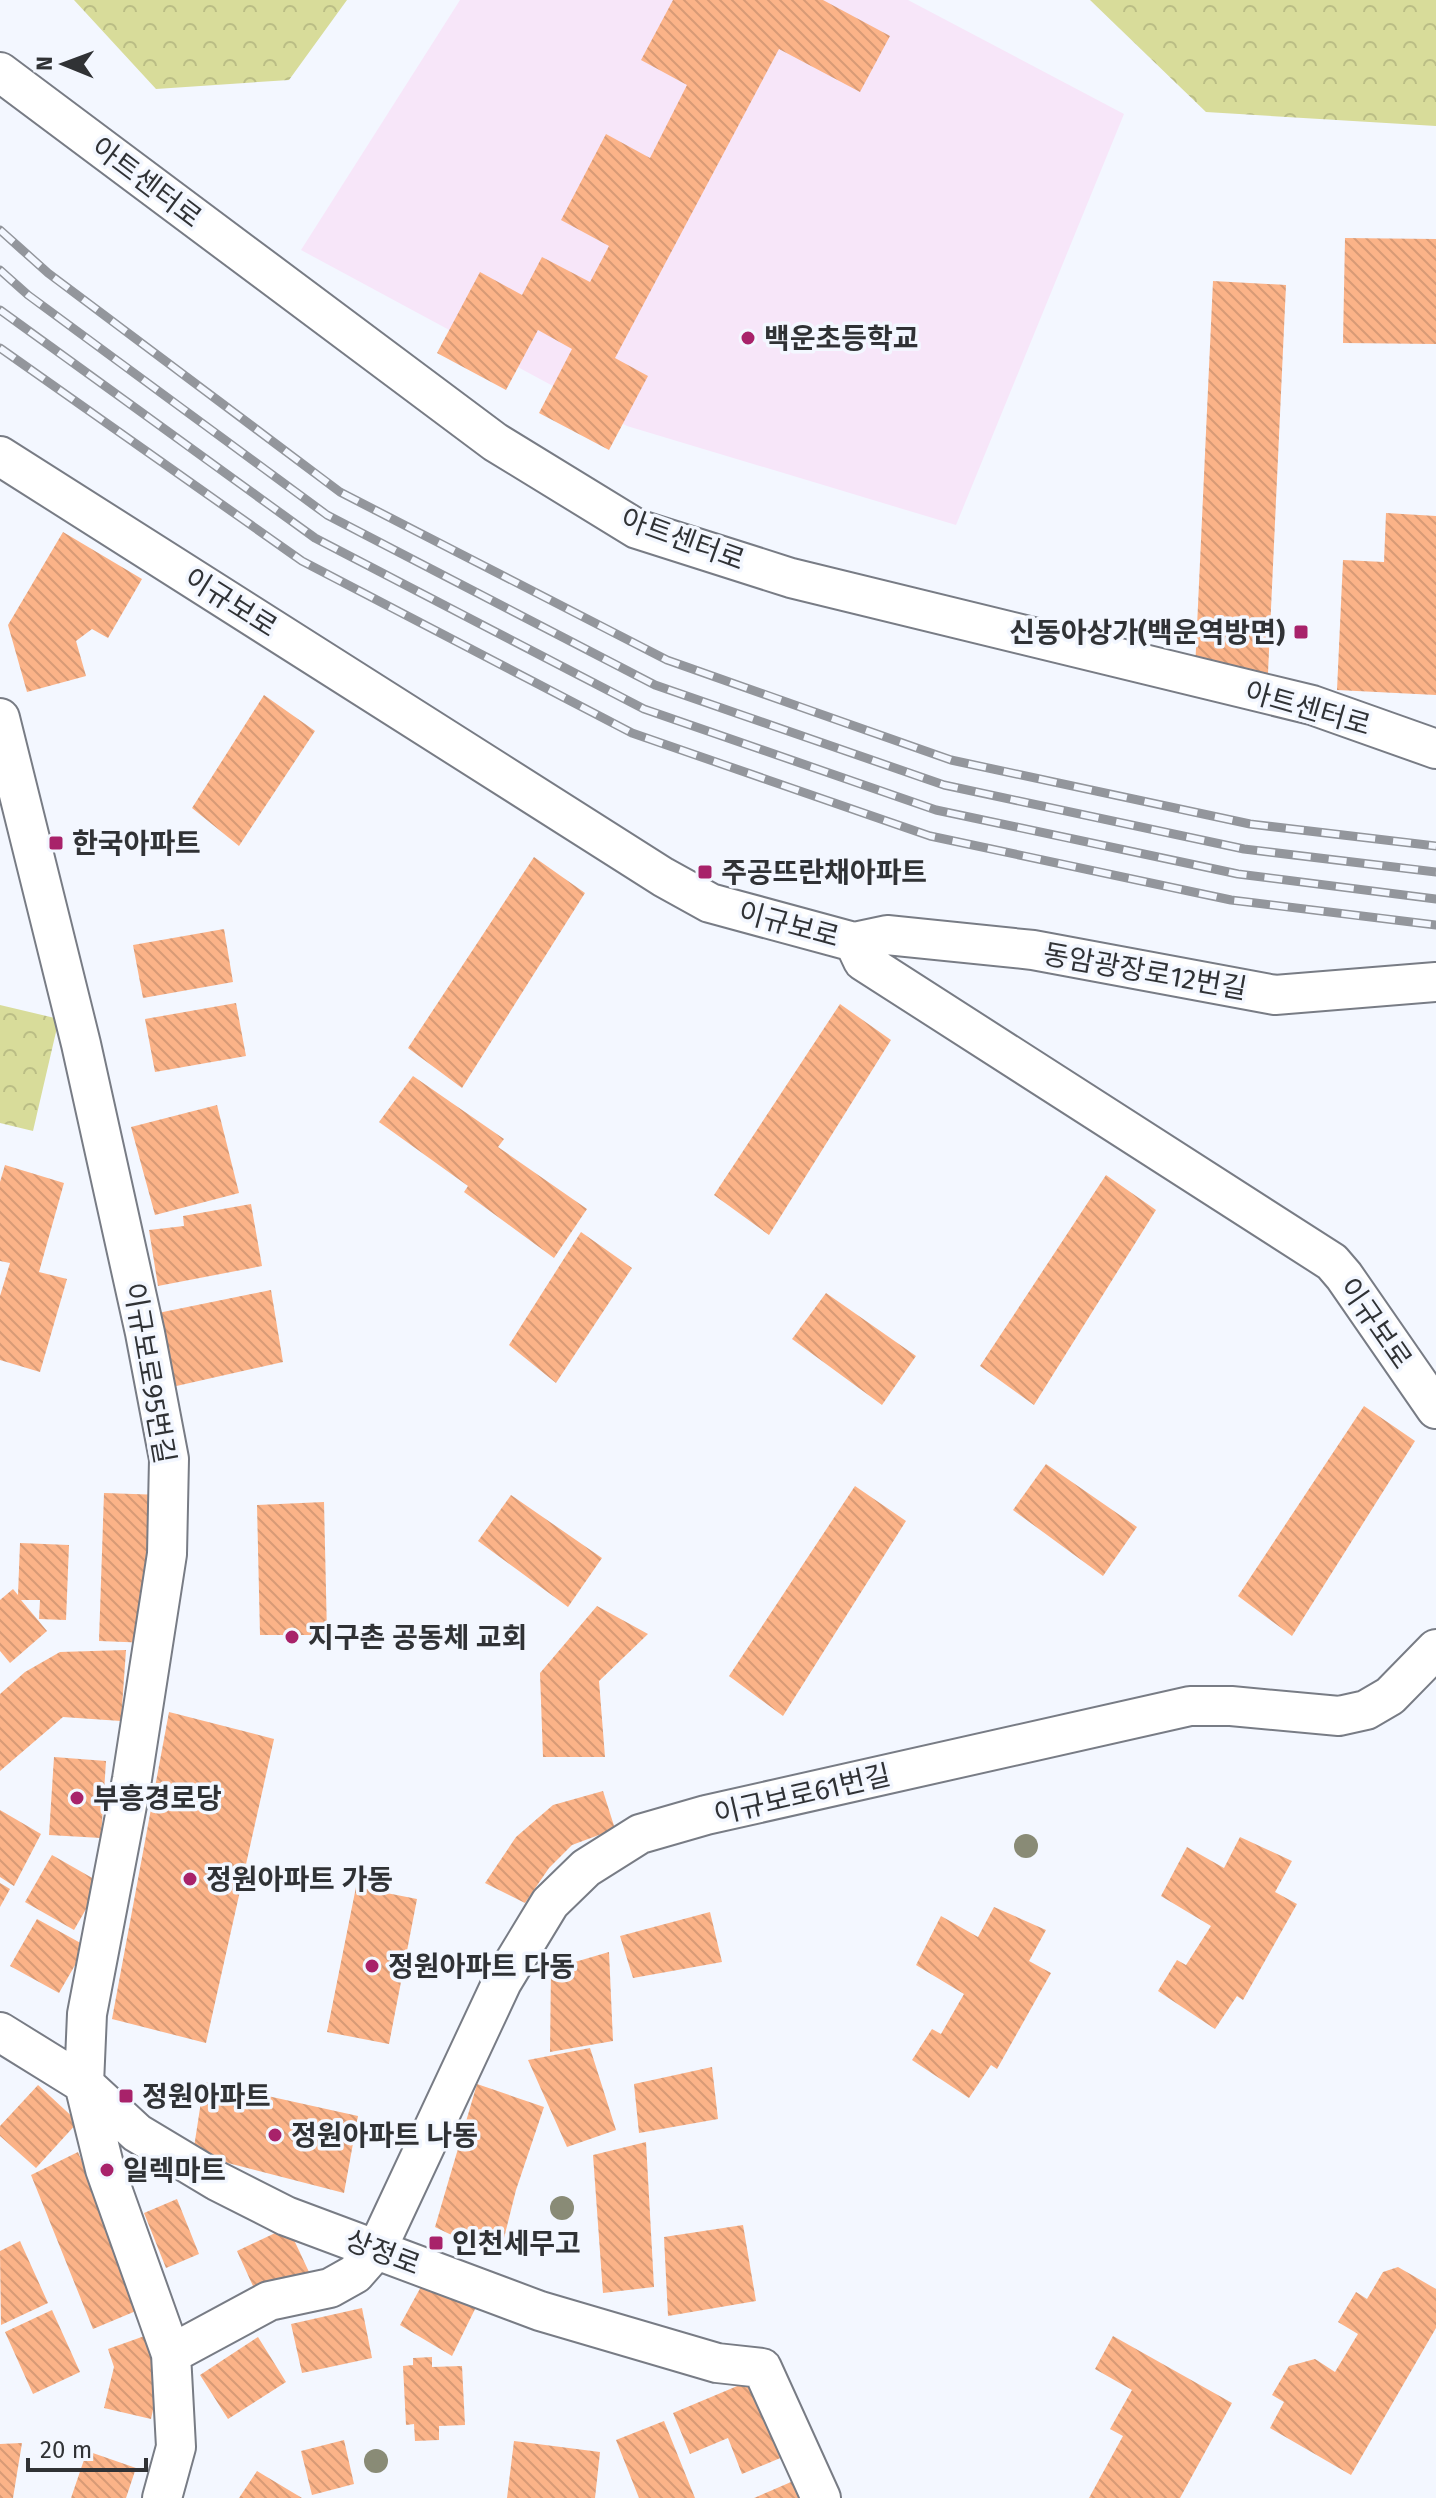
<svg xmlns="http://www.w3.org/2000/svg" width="1436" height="2498" viewBox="0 0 1436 2498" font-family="'Fira Sans','Noto Sans KR',sans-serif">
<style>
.education{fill:#f7e6f9}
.forest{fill:url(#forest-crowns)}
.building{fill:url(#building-back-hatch)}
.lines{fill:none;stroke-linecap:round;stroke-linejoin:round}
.minor-casing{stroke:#787c85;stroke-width:42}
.minor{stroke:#fff;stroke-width:38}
.rail-casing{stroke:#93969c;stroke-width:9}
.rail{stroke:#f3f7ff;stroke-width:6;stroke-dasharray:18;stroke-linecap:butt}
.tree{fill:#898b76}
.poi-dot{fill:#a8226a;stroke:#f3f7ff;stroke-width:3}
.labels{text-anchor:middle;stroke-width:7;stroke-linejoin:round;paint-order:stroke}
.street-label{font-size:28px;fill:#303235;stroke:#f3f7ff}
.poi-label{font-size:28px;font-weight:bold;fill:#303235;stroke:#f3f7ff;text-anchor:start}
</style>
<defs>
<pattern id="forest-crowns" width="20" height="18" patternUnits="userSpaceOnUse" patternTransform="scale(2)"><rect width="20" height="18" fill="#d8dc9a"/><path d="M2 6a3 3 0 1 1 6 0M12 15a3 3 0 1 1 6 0" fill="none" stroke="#babd85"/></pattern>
<pattern id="building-back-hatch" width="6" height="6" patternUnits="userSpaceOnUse" patternTransform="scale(2)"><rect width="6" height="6" fill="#fbb388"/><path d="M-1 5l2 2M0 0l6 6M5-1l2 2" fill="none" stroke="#d79a76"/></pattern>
</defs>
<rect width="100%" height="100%" fill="#f3f7ff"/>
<path class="education" d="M 460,0 L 908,0 L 1124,114 L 956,525 L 627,426 L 301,250 Z"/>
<path class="forest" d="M 74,0 L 347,0 L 289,80 L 156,89 Z
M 1090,0 L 1436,0 L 1436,126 L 1206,112 Z
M 0,1005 L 59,1019 L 33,1131 L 0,1123 Z"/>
<path class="building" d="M 673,0 L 823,0 L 890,36 L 860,92 L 779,49 L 615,358 L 648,376 L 609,450 L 539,413 L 572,349 L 538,330 L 506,390 L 437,353 L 480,272 L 522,295 L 542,257 L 590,282 L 609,246 L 561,220 L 606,134 L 650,158 L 687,85 L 641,60 Z
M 1345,238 L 1436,239 L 1436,344 L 1343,343 Z
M 1213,281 L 1286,285 L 1268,673 L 1195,670 Z
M 1386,513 L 1436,516 L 1436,695 L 1337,690 L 1343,560 L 1384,562 Z
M 63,532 L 142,579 L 108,638 L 92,629 L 76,641 L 86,676 L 27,692 L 8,625 Z
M 264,695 L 315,731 L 239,846 L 192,808 Z
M 534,857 L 585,893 L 462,1088 L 408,1048 Z
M 224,929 L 233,982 L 143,998 L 133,945 Z
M 236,1003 L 246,1056 L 155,1072 L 145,1019 Z
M 840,1004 L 891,1040 L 769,1235 L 714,1195 Z
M 413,1076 L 504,1139 L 498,1147 L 587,1209 L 554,1258 L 464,1192 L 468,1186 L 379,1122 Z
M 217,1105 L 239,1193 L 155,1215 L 131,1127 Z
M 5,1165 L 64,1183 L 39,1272 L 67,1279 L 40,1372 L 0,1360 L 0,1296 L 10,1263 L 0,1261 L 0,1182 Z
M 1106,1175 L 1156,1210 L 1034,1405 L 980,1366 Z
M 251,1204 L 262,1266 L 158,1286 L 149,1230 L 184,1226 L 183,1216 Z
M 581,1232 L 632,1268 L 556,1383 L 509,1345 Z
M 271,1290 L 283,1362 L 172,1387 L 158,1313 Z
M 826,1293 L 916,1356 L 882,1405 L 792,1339 Z
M 1364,1406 L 1415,1441 L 1292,1636 L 1238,1596 Z
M 1046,1464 L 1137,1527 L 1103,1576 L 1013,1510 Z
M 855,1486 L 906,1521 L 783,1716 L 729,1676 Z
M 104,1493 L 163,1495 L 150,1643 L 99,1641 Z
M 511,1495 L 602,1558 L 568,1607 L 478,1541 Z
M 324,1502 L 327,1635 L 260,1635 L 257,1505 Z
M 20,1543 L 69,1545 L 66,1620 L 39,1619 L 40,1600 L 21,1600 L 47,1631 L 10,1663 L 0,1651 L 0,1600 L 13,1589 L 18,1595 Z
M 597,1606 L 648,1634 L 599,1681 L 605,1757 L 543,1757 L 540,1673 Z
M 126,1650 L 121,1721 L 63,1717 L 0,1771 L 0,1694 L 25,1672 L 60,1652 Z
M 169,1712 L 274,1739 L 206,2043 L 112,2019 Z
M 54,1757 L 106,1761 L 101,1838 L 49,1835 Z
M 603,1791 L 615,1829 L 572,1845 L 549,1868 L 525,1903 L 485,1883 L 516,1837 L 553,1805 Z
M 0,1810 L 41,1834 L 14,1886 L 0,1877 Z
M 1240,1837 L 1292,1861 L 1275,1892 L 1297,1904 L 1243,2000 L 1237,1996 L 1215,2029 L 1158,1991 L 1177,1960 L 1186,1965 L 1211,1926 L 1161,1896 L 1187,1847 L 1224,1868 Z
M 52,1855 L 101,1883 L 74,1930 L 25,1902 Z
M 0,1883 L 10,1889 L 0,1907 Z
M 356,1887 L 417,1899 L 389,2044 L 327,2032 Z
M 994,1907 L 1046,1930 L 1029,1961 L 1051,1973 L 997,2069 L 991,2065 L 969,2098 L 912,2060 L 932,2029 L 941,2034 L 964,1994 L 916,1965 L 941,1916 L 978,1937 Z
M 710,1912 L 722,1962 L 633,1978 L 620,1936 Z
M 37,1919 L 86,1946 L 59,1993 L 10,1966 Z
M 609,1952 L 613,2041 L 550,2052 L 551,1969 Z
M 590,2048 L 616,2130 L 567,2147 L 528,2060 Z
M 712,2067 L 718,2119 L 639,2133 L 634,2084 Z
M 204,2082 L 358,2116 L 344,2193 L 193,2154 Z
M 477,2084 L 544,2107 L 516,2190 L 499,2258 L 435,2227 Z
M 38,2085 L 78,2122 L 36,2168 L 0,2136 L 0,2126 Z
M 646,2142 L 654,2287 L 603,2293 L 593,2155 Z
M 78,2152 L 143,2308 L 93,2329 L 31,2175 Z
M 177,2199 L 199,2254 L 166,2268 L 144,2213 Z
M 743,2225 L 756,2301 L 668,2316 L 664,2237 Z
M 288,2227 L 309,2272 L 258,2297 L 237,2251 Z
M 20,2241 L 48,2303 L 1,2325 L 0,2251 Z
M 1398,2267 L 1436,2289 L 1436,2328 L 1351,2475 L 1270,2428 L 1284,2402 L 1272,2395 L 1289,2366 L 1315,2359 L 1335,2372 L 1358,2334 L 1338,2322 L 1356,2292 L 1367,2299 L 1383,2272 Z
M 428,2274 L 478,2303 L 452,2356 L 400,2325 Z
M 362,2308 L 372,2358 L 302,2373 L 291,2324 Z
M 52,2310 L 80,2372 L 33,2394 L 5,2332 Z
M 153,2333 L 163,2364 L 151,2419 L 104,2408 L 114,2367 L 108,2349 Z
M 1113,2336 L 1232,2403 L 1180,2498 L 1089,2498 L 1123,2436 L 1110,2429 L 1132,2390 L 1095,2369 Z
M 258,2337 L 286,2382 L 228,2419 L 200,2375 Z
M 432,2357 L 432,2367 L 462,2366 L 465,2425 L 439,2426 L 439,2440 L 415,2441 L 414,2424 L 406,2425 L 403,2366 L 413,2365 L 413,2358 Z
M 754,2379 L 785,2456 L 742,2474 L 728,2438 L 690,2454 L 673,2413 Z
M 664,2421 L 695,2498 L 639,2498 L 616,2440 Z
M 344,2440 L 354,2484 L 312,2495 L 301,2451 Z
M 514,2441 L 600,2452 L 595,2498 L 507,2498 Z
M 22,2443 L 13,2498 L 0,2498 L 0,2444 Z
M 87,2451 L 136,2468 L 126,2498 L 71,2498 Z
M 257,2471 L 302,2498 L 239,2498 Z
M 798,2479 L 806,2498 L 754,2498 Z"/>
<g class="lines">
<g class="minor-casing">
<path id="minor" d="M 0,72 L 495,442 L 637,529 L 791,578 L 1312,705 L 1436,749
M 0,456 L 663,877 L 710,903 L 854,942 L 887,935 L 1033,950 L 1275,995 L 1436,982
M 0,718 L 81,1044 L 145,1333 L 169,1459 L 167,1554 L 132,1779 L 87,2014 L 84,2084 L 105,2169 L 171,2354 L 176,2447 L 162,2498
M 854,942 L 863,961 L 1332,1262 L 1344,1276 L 1436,1409
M 0,2032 L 84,2084 L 137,2133 L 217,2181 L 286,2216 L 540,2311 L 717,2363 L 762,2368 L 821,2498
M 171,2354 L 269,2301 L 330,2288 L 355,2274 L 377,2249 L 502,1982 L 550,1903 L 586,1868 L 640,1834 L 706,1815 L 1190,1706 L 1231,1706 L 1339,1716 L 1366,1710 L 1390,1696 L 1436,1649"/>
</g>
<use href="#minor" class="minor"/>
<g class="rail-casing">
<path id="rail" d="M 0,230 L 48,273 L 340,492 L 667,660 L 951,760 L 1250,824 L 1436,846
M 0,270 L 28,295 L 327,515 L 655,685 L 944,785 L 1244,849 L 1436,872
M 0,310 L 315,538 L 644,709 L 936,810 L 1238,874 L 1436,899
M 0,348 L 302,561 L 632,733 L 930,836 L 1231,900 L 1436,925"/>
</g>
<use href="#rail" class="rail"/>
</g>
<g class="tree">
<circle cx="1026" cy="1846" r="12"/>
<circle cx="562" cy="2208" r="12"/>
<circle cx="376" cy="2461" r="12"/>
</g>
<g class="poi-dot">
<circle cx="748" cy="338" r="8"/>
<rect x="1293" y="624" width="16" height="16" rx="4"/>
<rect x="48" y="835" width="16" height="16" rx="4"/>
<rect x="697" y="864" width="16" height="16" rx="4"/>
<circle cx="292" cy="1637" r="8"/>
<circle cx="77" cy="1798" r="8"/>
<circle cx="190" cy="1879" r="8"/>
<circle cx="372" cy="1966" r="8"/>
<rect x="118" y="2088" width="16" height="16" rx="4"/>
<circle cx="275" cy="2135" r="8"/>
<circle cx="107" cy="2170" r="8"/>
<rect x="428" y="2235" width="16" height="16" rx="4"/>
</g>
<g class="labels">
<g class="street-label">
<text transform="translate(147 182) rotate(37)" y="10">아트센터로</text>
<text transform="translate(683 539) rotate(20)" y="10">아트센터로</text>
<text transform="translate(231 602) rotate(32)" y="10">이규보로</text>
<text transform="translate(1308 708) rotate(16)" y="10">아트센터로</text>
<text transform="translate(789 924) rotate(15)" y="10">이규보로</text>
<text transform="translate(1145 971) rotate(10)" y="10">동암광장로12번길</text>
<text transform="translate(1376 1323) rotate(55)" y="10">이규보로</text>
<text transform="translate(150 1373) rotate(80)" y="10">이규보로95번길</text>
<text transform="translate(802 1794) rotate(-13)" y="10">이규보로61번길</text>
<text transform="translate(383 2252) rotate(21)" y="10">상정로</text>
</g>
<g class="poi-label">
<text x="764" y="348">백운초등학교</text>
<text x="1285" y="642" text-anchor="end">신동아상가(백운역방면)</text>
<text x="72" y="853">한국아파트</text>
<text x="721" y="882">주공뜨란채아파트</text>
<text x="308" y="1647">지구촌 공동체 교회</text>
<text x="93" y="1808">부흥경로당</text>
<text x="206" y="1889">정원아파트 가동</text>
<text x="388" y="1976">정원아파트 다동</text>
<text x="142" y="2106">정원아파트</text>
<text x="291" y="2145">정원아파트 나동</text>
<text x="123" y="2180">일렉마트</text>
<text x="452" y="2253">인천세무고</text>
</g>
</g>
<g transform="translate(64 64) rotate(271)" stroke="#f3f7ff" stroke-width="6" paint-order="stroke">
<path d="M0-6L14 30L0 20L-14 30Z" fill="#303235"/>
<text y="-12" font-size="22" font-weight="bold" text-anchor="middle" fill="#303235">N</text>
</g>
<path d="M28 2458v12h118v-12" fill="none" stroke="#303235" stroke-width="4"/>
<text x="40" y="2458" font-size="24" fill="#303235" stroke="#f3f7ff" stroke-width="6" paint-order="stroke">20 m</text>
</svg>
